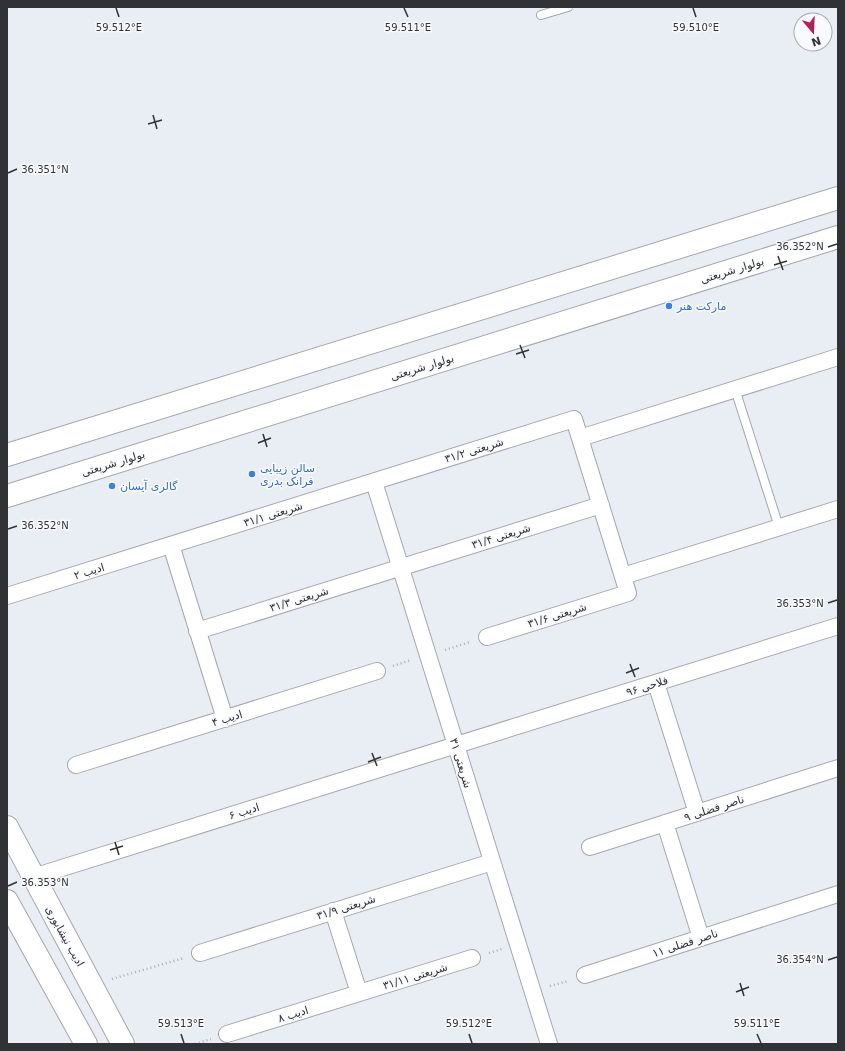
<svg xmlns="http://www.w3.org/2000/svg" width="845" height="1051" viewBox="0 0 845 1051" font-family="'DejaVu Sans','Noto Sans Arabic',sans-serif">
<style>
.lines{fill:none;stroke-linecap:round;stroke-linejoin:round}
.service-casing{stroke:#a4a7ae;stroke-width:10}
.minor-casing{stroke:#a4a7ae;stroke-width:18}
.secondary-casing{stroke:#a4a7ae;stroke-width:24}
.path{stroke:#adb0b6;stroke-width:2.5;stroke-dasharray:1 3;stroke-linecap:butt}
.service{stroke:#fff;stroke-width:8}
.minor{stroke:#fff;stroke-width:16}
.secondary{stroke:#fff;stroke-width:22}
.ticks{fill:none;stroke:#313235;stroke-width:1.5}
.shop-dot{fill:#3f7fe0;stroke:#f8fafe;stroke-width:1.5}
.labels{text-anchor:middle;stroke-width:3;stroke-linejoin:round;paint-order:stroke}
.street-label{font-size:11px;fill:#313235;stroke:#f8fafe}
.shop-label{font-size:11px;fill:#366cbe;stroke:#f8fafe;text-anchor:start}
.ticks-label{font-size:10px;text-anchor:middle;fill:#313235;stroke:#f8fafe;stroke-width:3;stroke-linejoin:round;paint-order:stroke}
</style>
<rect width="100%" height="100%" fill="#e9edf4"/>
<g class="lines">
<g class="service-casing">
<path id="service" d="M 541,15 L 568,7
M 735,389 L 779,527"/>
</g>
<g class="minor-casing">
<path id="minor" d="M 580,438 L 838,357
M 374,482 L 549,1044
M 171,545 L 225,719
M 623,576 L 838,509
M 7,596 L 574,419 L 628,593 L 487,637
M 197,631 L 601,505
M 656,683 L 697,813
M 76,765 L 377,671
M 665,823 L 701,938
M 590,847 L 838,768
M 33,877 L 838,626
M 333,911 L 359,993
M 200,953 L 492,862
M 585,975 L 838,894
M 227,1034 L 472,958"/>
</g>
<g class="secondary-casing">
<path id="secondary" d="M 7,455 L 838,198
M 7,496 L 838,237
M 7,827 L 123,1044
M 7,901 L 86,1044"/>
</g>
<path class="path" d="M 445,650 L 470,642
M 393,666 L 411,660
M 489,953 L 502,949
M 112,979 L 184,958
M 550,986 L 568,981
M 195,1044 L 211,1039"/>
<use href="#service" class="service"/>
<use href="#minor" class="minor"/>
<use href="#secondary" class="secondary"/>
</g>
<path class="ticks" d="M 116,8 L 119,17M 404,8 L 408,17M 693,8 L 696,17M 153,115 L 157,129M 148,124 L 162,120M 8,173 L 17,169M 828,247 L 837,244M 778,256 L 783,270M 774,265 L 787,261M 520,345 L 525,358M 516,354 L 529,350M 263,434 L 267,447M 258,443 L 271,438M 8,529 L 17,526M 828,603 L 837,600M 630,664 L 635,677M 626,673 L 639,668M 372,753 L 377,766M 368,762 L 381,757M 115,842 L 119,855M 110,850 L 123,846M 8,886 L 17,882M 828,960 L 837,957M 740,983 L 744,996M 736,992 L 749,987M 181,1034 L 184,1043M 469,1034 L 472,1043M 757,1034 L 761,1043"/>
<g class="shop-dot">
<circle cx="669" cy="306" r="4"/>
<circle cx="252" cy="474" r="4"/>
<circle cx="112" cy="486" r="4"/>
</g>
<g class="labels">
<g class="street-label">
<text transform="translate(732 270) rotate(-17)" y="4">بولوار شریعتی</text>
<text transform="translate(422 367) rotate(-17)" y="4">بولوار شریعتی</text>
<text transform="translate(474 450) rotate(-17)" y="4">شریعتی ۳۱/۲</text>
<text transform="translate(113 463) rotate(-17)" y="4">بولوار شریعتی</text>
<text transform="translate(273 514) rotate(-17)" y="4">شریعتی ۳۱/۱</text>
<text transform="translate(501 536) rotate(-17)" y="4">شریعتی ۳۱/۴</text>
<text transform="translate(89 571) rotate(-17)" y="4">ادیب ۲</text>
<text transform="translate(299 599) rotate(-17)" y="4">شریعتی ۳۱/۳</text>
<text transform="translate(557 615) rotate(-17)" y="4">شریعتی ۳۱/۶</text>
<text transform="translate(647 686) rotate(-17)" y="4">فلاحی ۹۶</text>
<text transform="translate(227 718) rotate(-17)" y="4">ادیب ۴</text>
<text transform="translate(461 763) rotate(73)" y="4">شریعتی ۳۱</text>
<text transform="translate(714 808) rotate(-18)" y="4">ناصر فضلی ۹</text>
<text transform="translate(244 811) rotate(-17)" y="4">ادیب ۶</text>
<text transform="translate(346 907) rotate(-17)" y="4">شریعتی ۳۱/۹</text>
<text transform="translate(65 936) rotate(61)" y="4">ادیب نیشابوری</text>
<text transform="translate(685 943) rotate(-18)" y="4">ناصر فضلی ۱۱</text>
<text transform="translate(415 976) rotate(-17)" y="4">شریعتی ۳۱/۱۱</text>
<text transform="translate(293 1014) rotate(-17)" y="4">ادیب ۸</text>
</g>
<g class="shop-label">
<text x="677" y="310">مارکت هنر</text>
<text x="260" y="472">سالن زیبایی<tspan x="260" dy="13">فرانک بدری</tspan></text>
<text x="120" y="490">گالری آيسان</text>
</g>
</g>
<g class="ticks-label">
<text x="696" y="31">59.510°E</text>
<text x="119" y="31">59.512°E</text>
<text x="408" y="31">59.511°E</text>
<text x="45" y="173">36.351°N</text>
<text x="800" y="250">36.352°N</text>
<text x="45" y="529">36.352°N</text>
<text x="800" y="607">36.353°N</text>
<text x="45" y="886">36.353°N</text>
<text x="800" y="963">36.354°N</text>
<text x="181" y="1027">59.513°E</text>
<text x="469" y="1027">59.512°E</text>
<text x="757" y="1027">59.511°E</text>
</g>
<rect width="845" height="1051" fill="none" stroke="#313235" stroke-width="16"/>
<g transform="translate(813 32) rotate(161)"><circle r="19" fill="#f8fafe" stroke="#a8aaae"/>
<path d="M0-3L7 15L0 10L-7 15Z" fill="#b12156"/>
<text y="-6" font-size="11" font-weight="bold" text-anchor="middle" fill="#313235">N</text>
</g>
</svg>
